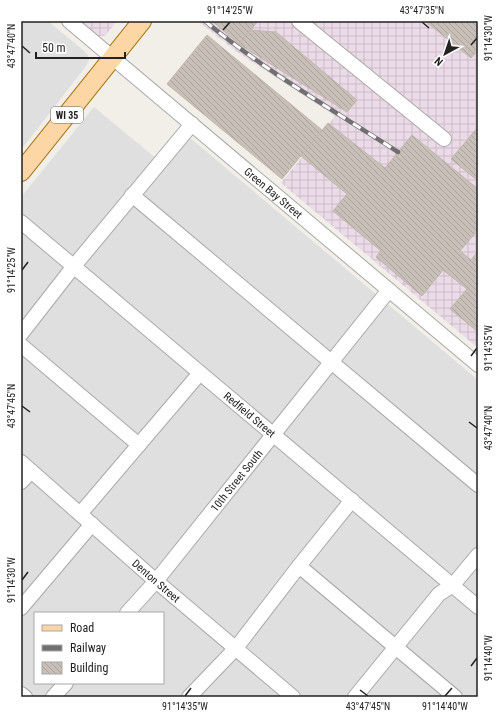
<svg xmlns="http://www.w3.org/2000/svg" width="499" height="718" viewBox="0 0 499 718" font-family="'Roboto Condensed',sans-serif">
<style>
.residential{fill:#e0dfdf;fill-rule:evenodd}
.industrial{fill:url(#industrial-grid)}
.building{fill:url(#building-back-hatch);stroke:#c4b6ab}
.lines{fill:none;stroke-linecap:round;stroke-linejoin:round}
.minor-casing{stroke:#a9a9a9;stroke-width:16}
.major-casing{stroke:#a06b00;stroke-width:20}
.minor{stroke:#fff;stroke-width:14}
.major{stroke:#fcd6a4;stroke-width:18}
.rail-casing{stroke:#707070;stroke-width:4.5}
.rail{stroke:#fff;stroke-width:3;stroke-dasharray:9;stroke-linecap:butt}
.ticks{fill:none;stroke:#222;stroke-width:1.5}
.labels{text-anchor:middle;stroke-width:4;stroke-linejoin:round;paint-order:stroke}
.shield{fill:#fff;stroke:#646464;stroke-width:1}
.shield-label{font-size:10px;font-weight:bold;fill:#222}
.street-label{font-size:11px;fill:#222;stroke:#fff}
.neatline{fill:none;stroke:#222;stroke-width:1.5}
.ticks-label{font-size:10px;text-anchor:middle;fill:#222}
</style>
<defs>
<pattern id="industrial-grid" width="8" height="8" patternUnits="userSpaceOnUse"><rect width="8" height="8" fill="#ebdbe8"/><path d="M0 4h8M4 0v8" fill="none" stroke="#c9bcc7"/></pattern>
<pattern id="building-back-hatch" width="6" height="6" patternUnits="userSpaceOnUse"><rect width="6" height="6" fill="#c7bfb8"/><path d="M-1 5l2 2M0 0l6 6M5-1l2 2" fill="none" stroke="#aba49e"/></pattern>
</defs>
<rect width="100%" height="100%" fill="#f2efe9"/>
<path class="residential" d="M 21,21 L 48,21 L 83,50 L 88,55 L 89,60 L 86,66 L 21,150 Z
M 94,107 L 164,165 L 189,137 L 478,380 L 478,697 L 21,697 L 21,197 ZM 35,613 L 163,613 L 163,683 L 35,683 Z"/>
<path class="industrial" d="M 80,21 L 117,21 L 105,36 L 98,36 Z
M 198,21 L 478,21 L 478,348 L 281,183 L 335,116 L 237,52 Z"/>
<path class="building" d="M 212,21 L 258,21 L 239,44 Z
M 425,21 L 478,21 L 478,50 L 471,58 Z
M 250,30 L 276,32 L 357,100 L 347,112 L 239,44 Z
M 207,35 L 322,130 L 282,179 L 167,84 Z
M 328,123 L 385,168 L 412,135 L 478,189 L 478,230 L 460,251 L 471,260 L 478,251 L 478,332 L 450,309 L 467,289 L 443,270 L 422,296 L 376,257 L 381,251 L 333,211 L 347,194 L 301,156 Z
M 478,127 L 478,181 L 451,159 Z"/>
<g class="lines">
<g class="minor-casing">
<g id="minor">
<path id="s1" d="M 69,21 L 478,365"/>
<path d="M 299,21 L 444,139"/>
<path d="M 132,195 L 478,485"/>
<path id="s2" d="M 21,222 L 478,607"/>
<path d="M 21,334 L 74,266 L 192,124"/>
<path d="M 21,345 L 139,445"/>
<path id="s3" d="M 21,462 L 156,581 L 293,697"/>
<path d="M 21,482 L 31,471"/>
<path d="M 80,514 L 200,373"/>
<path d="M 299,566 L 455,697"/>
<path d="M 21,608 L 92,524"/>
<path id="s4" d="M 127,613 L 156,581 L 389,290"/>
<path d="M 21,694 L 25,697"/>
<path d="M 53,697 L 66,683"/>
<path d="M 189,697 L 236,648 L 299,566 L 352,500"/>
<path d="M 355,697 L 439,594 L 453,585 L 478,555"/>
</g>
</g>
<g class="major-casing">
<path id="major" d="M 21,172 L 142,21"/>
</g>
<use href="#minor" class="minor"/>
<use href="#major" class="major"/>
<g class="rail-casing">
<path id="rail" d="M 205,21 C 265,71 333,110 398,152"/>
</g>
<use href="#rail" class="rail"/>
</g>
<path class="ticks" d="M 422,22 L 429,28M 223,30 L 230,22M 471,45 L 477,38M 22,46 L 30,53M 22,270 L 28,262M 471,356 L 477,348M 22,406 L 30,412M 469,422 L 477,428M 22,580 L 28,572M 471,666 L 477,658M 360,690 L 368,696M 185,696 L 191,688M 445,696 L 452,688"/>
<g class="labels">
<rect class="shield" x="51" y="107" width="32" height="16" rx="3"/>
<g class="shield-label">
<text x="67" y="119">WI 35</text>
</g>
<g class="street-label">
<text dy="4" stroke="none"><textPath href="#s1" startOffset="267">Green Bay Street</textPath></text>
<text dy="4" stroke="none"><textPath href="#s2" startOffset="299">Redfield Street</textPath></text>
<text dy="4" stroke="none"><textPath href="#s4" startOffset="172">10th Street South</textPath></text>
<text dy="4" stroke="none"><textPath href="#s3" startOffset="180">Denton Street</textPath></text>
</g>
</g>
<rect width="499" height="718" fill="none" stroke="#ffffff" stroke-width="44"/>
<rect x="34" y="612" width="130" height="72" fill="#ffffff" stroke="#a7a7a7"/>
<rect x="42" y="625" width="20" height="6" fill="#fcd6a4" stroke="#a7a7a7"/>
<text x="70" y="632" font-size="12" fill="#222222">Road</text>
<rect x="42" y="645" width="20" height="6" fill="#707070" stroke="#a7a7a7"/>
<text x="70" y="652" font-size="12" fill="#222222">Railway</text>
<rect x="42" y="662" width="20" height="12" fill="url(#building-back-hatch)" stroke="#a7a7a7"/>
<text x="70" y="672" font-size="12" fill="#222222">Building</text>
<g transform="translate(445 54) rotate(220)" stroke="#ffffff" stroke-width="3" paint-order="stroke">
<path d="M0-3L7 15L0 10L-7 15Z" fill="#222222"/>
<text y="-6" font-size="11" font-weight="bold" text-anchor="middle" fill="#222222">N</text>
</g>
<path d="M36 52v6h89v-6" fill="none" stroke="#222222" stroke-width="2"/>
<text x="42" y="52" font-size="12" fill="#222222" stroke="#ffffff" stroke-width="3" paint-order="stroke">50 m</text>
<rect x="22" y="22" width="455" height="674" class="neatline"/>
<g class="ticks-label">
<text x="230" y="14">91°14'25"W</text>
<text x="422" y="14">43°47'35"N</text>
<text transform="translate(488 38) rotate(-90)" y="4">91°14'30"W</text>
<text transform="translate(11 46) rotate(-90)" y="4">43°47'40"N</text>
<text transform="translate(11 270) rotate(-90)" y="4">91°14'25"W</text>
<text transform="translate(488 348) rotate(-90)" y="4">91°14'35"W</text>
<text transform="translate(11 406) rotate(-90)" y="4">43°47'45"N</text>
<text transform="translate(488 428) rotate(-90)" y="4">43°47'40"N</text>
<text transform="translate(11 580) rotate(-90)" y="4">91°14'30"W</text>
<text transform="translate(488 658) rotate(-90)" y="4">91°14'40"W</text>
<text x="185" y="710">91°14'35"W</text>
<text x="368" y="710">43°47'45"N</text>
<text x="445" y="710">91°14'40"W</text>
</g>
</svg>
